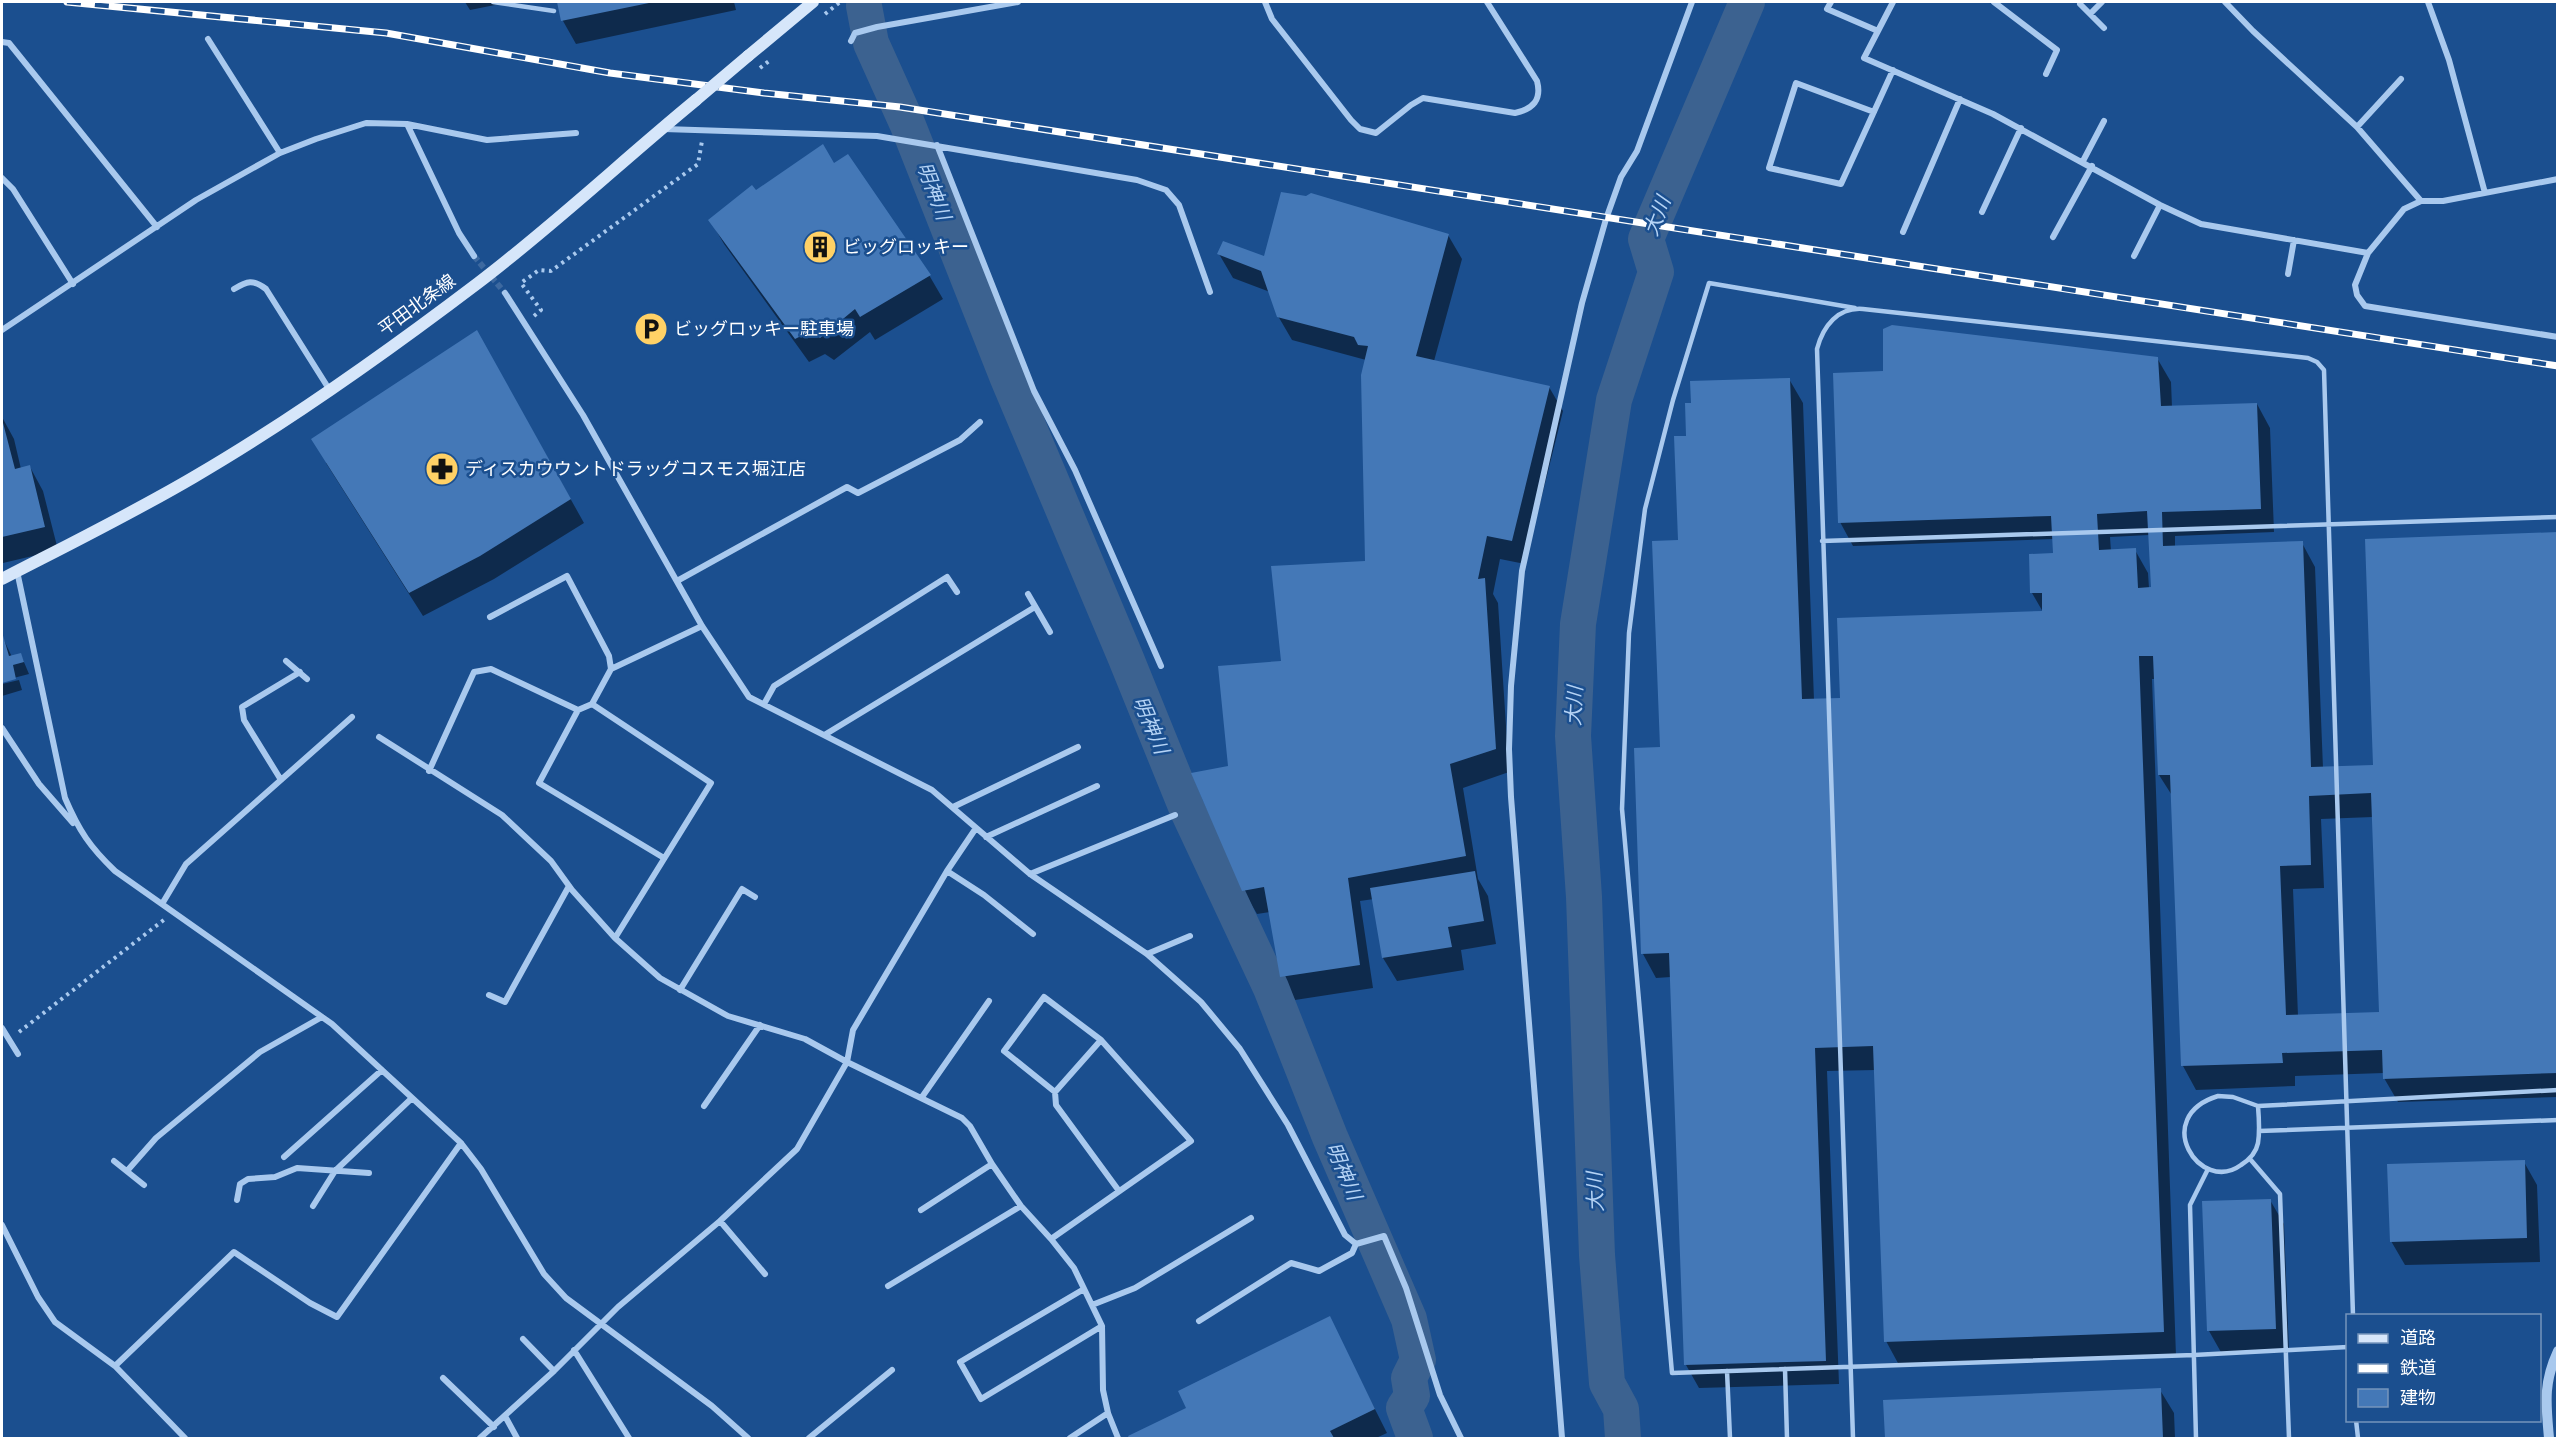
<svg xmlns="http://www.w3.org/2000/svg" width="2559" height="1440" viewBox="0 0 2559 1440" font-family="Lato,'Noto Sans JP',sans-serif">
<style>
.shadow{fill:#0007;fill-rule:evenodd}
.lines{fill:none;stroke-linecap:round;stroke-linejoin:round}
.river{stroke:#3c6290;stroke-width:36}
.building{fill:#4478b7;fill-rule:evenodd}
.minor-tunnel{stroke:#3d69a0;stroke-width:6;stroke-dasharray:6 3;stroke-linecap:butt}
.path{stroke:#a9c9ee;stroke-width:4;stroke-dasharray:3 4.5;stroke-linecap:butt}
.service{stroke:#a9c9ee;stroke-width:4.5}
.minor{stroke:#a9c9ee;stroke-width:6}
.tertiary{stroke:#a9c9ee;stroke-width:10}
.secondary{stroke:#d6e6fa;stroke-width:12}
.rail-casing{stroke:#fff;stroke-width:7}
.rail{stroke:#1b4f8f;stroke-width:4.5;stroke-dasharray:14;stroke-linecap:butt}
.path-bridge{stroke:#a9c9ee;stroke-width:4;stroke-dasharray:3 4.5;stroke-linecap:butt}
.secondary-bridge{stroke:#d6e6fa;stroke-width:12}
.labels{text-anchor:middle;stroke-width:5;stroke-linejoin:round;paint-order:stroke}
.poi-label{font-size:18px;fill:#fff;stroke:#1b4f8f;text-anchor:start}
.street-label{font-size:18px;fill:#fff;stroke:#1b4f8f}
.water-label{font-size:20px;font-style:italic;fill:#b5d3f5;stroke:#1b4f8f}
</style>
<rect width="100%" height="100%" fill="#1b4f8f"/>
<path class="shadow" d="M 465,2 L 510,2 L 470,10 Z
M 559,2 L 734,2 L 736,10 L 576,44 L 563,21 Z
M 834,165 L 929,275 L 943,299 L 875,340 L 870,332 L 834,360 L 825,354 L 809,362 L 724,244 L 710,220 L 756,192 Z
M 1448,235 L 1462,259 L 1434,361 L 1549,387 L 1563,411 L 1525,564 L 1500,559 L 1493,594 L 1498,603 L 1509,772 L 1463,788 L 1478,879 L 1488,896 L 1496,944 L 1461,950 L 1464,970 L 1397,981 L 1383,958 L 1374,899 L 1360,901 L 1373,988 L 1295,1000 L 1281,976 L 1270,912 L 1257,914 L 1243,890 L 1282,663 L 1366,563 L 1366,360 L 1292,340 L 1278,316 L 1270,292 L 1233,278 L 1219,254 L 1266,258 Z
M 490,355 L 584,523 L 494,579 L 423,616 L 326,463 Z
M 2157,358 L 2171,382 L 2172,407 L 2257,404 L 2270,428 L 2274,532 L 2175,536 L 2175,547 L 2302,543 L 2315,567 L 2323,768 L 2374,766 L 2558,534 L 2558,1097 L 2398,1102 L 2384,1078 L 2384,1073 L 2295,1076 L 2295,1086 L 2196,1090 L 2183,1066 L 2173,797 L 2159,775 L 2156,679 L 2152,679 L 2176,1356 L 1899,1365 L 1886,1341 L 1876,1070 L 1827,1071 L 1839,1384 L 1699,1388 L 1686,1365 L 1671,977 L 1656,978 L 1643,954 L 1635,749 L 1661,748 L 1688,437 L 1789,379 L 1803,403 L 1814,700 L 1841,699 L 2043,612 L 2032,593 L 2054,555 L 2054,539 L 1853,546 L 1840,522 ZM 2149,535 L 2152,588 L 2149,588 L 2148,573 L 2135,550 L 2111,551 L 2110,537 ZM 2373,817 L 2380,1014 L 2298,1016 L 2293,889 L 2324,888 L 2321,819 Z
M 2,417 L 14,439 L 21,469 L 30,467 L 43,491 L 58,550 L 3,563 Z
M 2,636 L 12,657 L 21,655 L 29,674 L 2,681 Z
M 19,680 L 22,690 L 2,696 L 2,684 Z
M 2524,1162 L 2537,1185 L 2540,1262 L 2405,1265 L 2391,1241 Z
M 2270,1200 L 2284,1224 L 2289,1352 L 2222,1354 L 2209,1331 Z
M 1329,1318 L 1387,1433 L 1376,1438 L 1131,1438 L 1188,1409 Z
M 2160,1390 L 2174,1413 L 2175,1438 L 1886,1438 L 1885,1401 Z"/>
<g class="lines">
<path class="river" d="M 864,6 L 871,43 L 907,123 L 1007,376 L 1125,656 L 1187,809 L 1271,988 L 1330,1137 L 1409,1319 L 1418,1360 L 1409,1378 L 1412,1396 L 1404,1408 L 1415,1438
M 1623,1438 L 1621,1409 L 1607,1383 L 1597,1255 L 1584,897 L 1573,736 L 1578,624 L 1614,400 L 1656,272 L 1646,239 L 1747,2"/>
</g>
<path class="building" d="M 557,2 L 649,2 L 649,3 L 561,21 Z
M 823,144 L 834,163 L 848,154 L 931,275 L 860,317 L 855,309 L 820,338 L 811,331 L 795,339 L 708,220 L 752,185 L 756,190 Z
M 1281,192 L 1306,196 L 1311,193 L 1449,234 L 1416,356 L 1550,386 L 1512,541 L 1487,536 L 1478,579 L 1485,578 L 1496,749 L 1450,764 L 1466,856 L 1348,878 L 1360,965 L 1280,977 L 1264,887 L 1242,891 L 1191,773 L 1228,766 L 1218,666 L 1281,661 L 1271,566 L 1365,561 L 1361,375 L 1368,346 L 1358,345 L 1354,337 L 1277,317 L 1261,271 L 1217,254 L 1223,241 L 1264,256 Z
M 1892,325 L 2158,357 L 2161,406 L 2257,403 L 2261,509 L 2162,512 L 2163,546 L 2303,541 L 2311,767 L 2373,765 L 2365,539 L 2558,532 L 2558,1073 L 2383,1079 L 2382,1050 L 2282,1053 L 2283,1063 L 2181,1066 L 2170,775 L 2158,775 L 2153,656 L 2139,656 L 2164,1332 L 1884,1342 L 1873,1046 L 1815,1048 L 1826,1361 L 1684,1365 L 1669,953 L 1641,954 L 1634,748 L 1660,747 L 1652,541 L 1678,540 L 1674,436 L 1686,436 L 1685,403 L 1691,403 L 1690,381 L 1790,378 L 1802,699 L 1840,698 L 1837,618 L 2042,611 L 2042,593 L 2030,593 L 2029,554 L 2053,553 L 2051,516 L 1838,523 L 1833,373 L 1883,371 L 1883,329 ZM 2147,511 L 2151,587 L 2138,588 L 2136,548 L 2099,550 L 2097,514 ZM 2371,793 L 2379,1012 L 2286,1015 L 2280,866 L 2311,865 L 2309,796 Z
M 477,330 L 571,499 L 480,556 L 409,593 L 311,439 Z
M 2,419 L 15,469 L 30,465 L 45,527 L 2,537 Z
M 2,632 L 9,656 L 21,653 L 24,662 L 13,665 L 16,679 L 2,683 Z
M 1475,871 L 1484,921 L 1448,927 L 1452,947 L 1382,958 L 1370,888 Z
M 2525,1160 L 2527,1238 L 2390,1242 L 2387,1164 Z
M 2271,1199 L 2276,1329 L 2207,1331 L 2202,1201 Z
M 1330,1316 L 1375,1409 L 1330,1431 L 1334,1438 L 1129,1438 L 1128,1436 L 1186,1408 L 1178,1391 Z
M 2161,1388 L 2163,1438 L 1885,1438 L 1883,1400 Z"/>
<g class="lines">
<path class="minor-tunnel" d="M 474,256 L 505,293"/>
<path class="path" d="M 825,14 L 840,2
M 534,316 L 541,310 L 521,283 L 539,270 L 551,271 L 698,164 L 702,141
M 19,1032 L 165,919"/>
<path class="service" d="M 493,2 L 554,11
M 1855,308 L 1709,283 L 1673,400 L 1645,509 L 1629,633 L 1622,809 L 1672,1373 L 2194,1355 L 2348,1347
M 1822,541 L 2558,517
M 2218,1096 L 2233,1097 L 2258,1106 C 2259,1118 2260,1131 2258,1143 C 2256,1153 2249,1160 2241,1165 C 2200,1195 2150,1117 2218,1096 Z
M 2258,1106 L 2558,1090
M 2259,1131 L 2558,1120
M 2250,1159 L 2280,1194 L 2289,1438
M 1785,1369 L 1787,1438
M 1727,1371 L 1730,1438
M 2356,1420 L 2358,1438
M 1853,1438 L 1817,349 C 1823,326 1838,307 1863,309 L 2308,358 L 2317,362 L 2324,370 L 2353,1316
M 2196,1438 L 2190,1205 L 2208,1169"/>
<path class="minor" d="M 1265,2 L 1272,19 L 1351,120 L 1360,129 L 1376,133 L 1411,105 L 1423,98 L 1515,113 C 1533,109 1542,100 1537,81 L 1487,2
M 1831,2 L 1827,9 L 1878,31
M 1893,2 L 1864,58 L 1993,114 L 2160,205 L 2201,224 L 2368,253
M 1994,2 L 2057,50 L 2046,74
M 2225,2 L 2253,31 L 2357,127 L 2421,201
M 2428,2 L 2449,60 L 2485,193
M 2080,4 L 2104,28
M 2090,14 L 2102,2
M 208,39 L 280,153
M 851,41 L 855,33 L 877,27 L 1018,2
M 2,42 L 9,43 L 157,227
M 1874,112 L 1796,83 L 1769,168 L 1841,184 L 1893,70
M 407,124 L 459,233 L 474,256
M 2357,127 L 2401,79
M 664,129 L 877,136 L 1137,180 L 1166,190 L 1179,205 L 1210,292
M 937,145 L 1034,391 L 1075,470 L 1161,666
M 2083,161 L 2104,121
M 2,178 L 13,189 L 73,284
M 2558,179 L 2443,201 L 2421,201 L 2404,209 L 2368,253 L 2355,285 L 2357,295 L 2365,306 L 2558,337
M 1982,212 L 2021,128
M 1903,232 L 1960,99
M 2053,237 L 2092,166
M 2134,256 L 2160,205
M 2288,274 L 2294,240
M 234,289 C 247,281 253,279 266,289 L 329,389
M 505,293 L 583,415 L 702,626 L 749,697 L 932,790 L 1030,874 L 1147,954 L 1201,1002 L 1240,1049 L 1288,1125 L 1345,1235 L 1356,1244 L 1384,1236 L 1406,1288 L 1440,1395 L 1461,1438
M 2,330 L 196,200 L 280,153 L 316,139 L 366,123 L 407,124 L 487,140 L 576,133
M 17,571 L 65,798 C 79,831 90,847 115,871 L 332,1024 L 461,1143 L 481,1169 L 544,1274 L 566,1298 L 712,1406 L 748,1438
M 677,581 L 847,487 L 858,493 L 960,440 L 980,422
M 1028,594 L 1050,632
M 490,617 L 567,576 L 609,656 L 611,669
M 286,661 L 307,679
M 592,704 L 578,710 L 539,783 L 664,858
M 764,704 L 774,686 L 947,577 L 957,592
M 2,728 L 39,784 L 73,823
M 826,734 L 1035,607
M 379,737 L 502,815 L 551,861 L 572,890 L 615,938 L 660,978 L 728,1016 L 805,1039 L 847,1062 L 962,1118 L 970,1126 L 992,1164 L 1021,1206 L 1051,1239 L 1074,1268 L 1102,1326 L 1103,1390 L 1108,1413 L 1118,1438
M 429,771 L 474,672 L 491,669 L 578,710
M 281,780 L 244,720 L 242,707 L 300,672
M 953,807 L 1078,747
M 986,837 L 1097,786
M 947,871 L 984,895 L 1033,934
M 1030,874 L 1175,815
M 162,904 L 186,864 L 352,717
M 615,938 L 711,783 L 592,704 L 611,669 L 702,626
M 1147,954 L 1190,936
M 680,990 L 742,889 L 755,897
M 489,995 L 505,1002 L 569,886
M 2,1028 L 18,1054
M 1055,1092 L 1004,1051 L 1044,997 L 1101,1040
M 922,1097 L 989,1001
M 704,1106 L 760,1025
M 284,1157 L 382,1070
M 114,1161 L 144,1185
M 127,1171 L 156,1138 L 260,1052 L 322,1017
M 237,1200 L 240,1184 L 248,1179 L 275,1177 L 297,1168 L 369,1173
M 313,1206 L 335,1171 L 412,1098
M 921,1210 L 992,1164
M 720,1221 L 765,1274
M 2,1225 L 38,1297 L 55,1322 L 115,1366
M 1051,1239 L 1191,1141 L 1101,1040 L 1055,1092 L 1056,1105 L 1119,1191
M 888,1286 L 1021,1206
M 1084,1289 L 960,1362 L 981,1399 L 1102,1326
M 1092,1305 L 1135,1288 L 1251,1218
M 1199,1321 L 1291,1263 L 1319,1271 L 1352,1253 L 1356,1244
M 523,1339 L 554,1371
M 574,1350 L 629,1438
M 443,1378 L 494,1427
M 505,1416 L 517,1438
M 185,1438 L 115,1366 L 234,1252 L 310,1303 L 337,1317 L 461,1143
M 480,1438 L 554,1371 L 618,1307 L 720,1221 L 797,1149 L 847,1062 L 853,1030 L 947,871 L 976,828
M 809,1438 L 892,1370
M 1070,1438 L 1108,1413
M 1562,1438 L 1511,797 L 1509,749 L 1511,686 L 1522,571 L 1582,303 L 1606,219 L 1621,177 L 1637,151 L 1692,2"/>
<path class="tertiary" d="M 2549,1438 C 2546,1404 2543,1383 2558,1351"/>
<path class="secondary" d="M 748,56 L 813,2
M 2,579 C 66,546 131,514 194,477 C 292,420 387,352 478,283 C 553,226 623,160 696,100"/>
<g class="rail-casing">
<path id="rail" d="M 67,2 L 386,33 L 610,73 L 764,93 L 900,107 L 2558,366"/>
</g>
<use href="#rail" class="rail"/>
<path class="path-bridge" d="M 760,68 L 769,61"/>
<path class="secondary-bridge" d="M 696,100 L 748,56"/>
</g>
<defs>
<g id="building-disc" transform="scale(1.725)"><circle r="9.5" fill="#ffd166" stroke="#1b4f8f"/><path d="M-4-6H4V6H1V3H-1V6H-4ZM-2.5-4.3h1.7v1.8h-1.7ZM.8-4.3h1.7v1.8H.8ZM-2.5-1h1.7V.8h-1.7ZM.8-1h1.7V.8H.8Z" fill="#111"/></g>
<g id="parking-disc" transform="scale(1.725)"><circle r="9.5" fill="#ffd166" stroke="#1b4f8f"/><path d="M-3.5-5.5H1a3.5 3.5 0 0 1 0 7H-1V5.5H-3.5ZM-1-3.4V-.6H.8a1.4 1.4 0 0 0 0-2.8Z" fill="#111"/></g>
<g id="pharmacy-disc" transform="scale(1.725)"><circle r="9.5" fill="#ffd166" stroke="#1b4f8f"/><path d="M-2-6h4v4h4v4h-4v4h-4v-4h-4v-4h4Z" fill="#111"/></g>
</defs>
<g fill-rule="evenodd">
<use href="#building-disc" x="820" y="247"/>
<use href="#parking-disc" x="651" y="329"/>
<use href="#pharmacy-disc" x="442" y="469"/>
</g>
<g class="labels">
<g class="poi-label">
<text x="843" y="253">ビッグロッキー</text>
<text x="674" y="335">ビッグロッキー駐車場</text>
<text x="465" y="475">ディスカウウントドラッグコスモス堀江店</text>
</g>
<g class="street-label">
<text transform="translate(417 305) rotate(-36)" y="6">平田北条線</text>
</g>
<g class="water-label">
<text transform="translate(934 191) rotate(69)" y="7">明神川</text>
<text transform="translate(1657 216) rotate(-69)" y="7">大川</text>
<text transform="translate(1574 706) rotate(-87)" y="7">大川</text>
<text transform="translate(1151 725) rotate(67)" y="7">明神川</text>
<text transform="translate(1344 1171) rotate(67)" y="7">明神川</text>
<text transform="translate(1595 1192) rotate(-92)" y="7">大川</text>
</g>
</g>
<rect width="2559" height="1440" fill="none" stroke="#ffffff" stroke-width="6"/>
<rect x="2346" y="1314" width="195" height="108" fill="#1b4f8f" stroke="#7695bc" stroke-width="1.5"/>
<rect x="2358" y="1334" width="30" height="9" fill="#d6e6fa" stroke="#7695bc" stroke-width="1.5"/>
<text x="2400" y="1344" font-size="18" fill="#ffffff">道路</text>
<rect x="2358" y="1364" width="30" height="9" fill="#ffffff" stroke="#7695bc" stroke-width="1.5"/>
<text x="2400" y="1374" font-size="18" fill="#ffffff">鉄道</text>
<rect x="2358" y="1389" width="30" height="18" fill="#4478b7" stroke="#7695bc" stroke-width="1.5"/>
<text x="2400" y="1404" font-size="18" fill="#ffffff">建物</text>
</svg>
